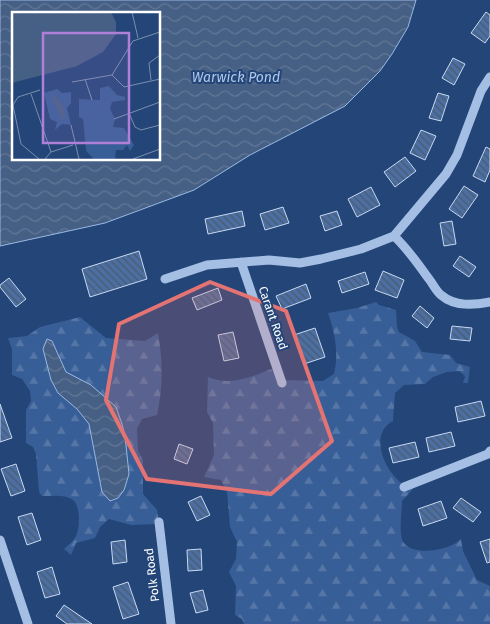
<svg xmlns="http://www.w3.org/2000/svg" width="490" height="624" viewBox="0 0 490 624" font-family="'Fira Sans',sans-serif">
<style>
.forest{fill:url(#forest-firs);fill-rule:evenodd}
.water{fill:url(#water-waves);stroke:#99b9e5;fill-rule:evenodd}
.building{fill:url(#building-back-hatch);stroke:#c7d9f3}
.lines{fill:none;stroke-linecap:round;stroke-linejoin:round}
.minor{stroke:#a5bfe4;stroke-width:9}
.marked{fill:#e47373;fill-opacity:0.2;stroke:#e47373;stroke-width:4;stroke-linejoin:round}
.labels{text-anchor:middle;stroke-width:4;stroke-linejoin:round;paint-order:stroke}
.street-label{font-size:12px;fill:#fff;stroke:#234578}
.water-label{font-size:14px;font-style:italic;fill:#b0c9ec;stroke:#234578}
.inset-road{fill:none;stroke:#7b8fae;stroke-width:1}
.view{fill:#b080d9;fill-opacity:0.15;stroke:#b080d9;stroke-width:2.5}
.inset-edge{fill:none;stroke:#fff;stroke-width:2.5}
</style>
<defs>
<pattern id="forest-firs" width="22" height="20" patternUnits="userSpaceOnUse" patternTransform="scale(1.25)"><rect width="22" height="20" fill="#375e96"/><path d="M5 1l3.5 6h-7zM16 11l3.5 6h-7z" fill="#5576a6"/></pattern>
<pattern id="water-waves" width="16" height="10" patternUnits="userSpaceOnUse" patternTransform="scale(1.25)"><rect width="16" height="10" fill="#465f84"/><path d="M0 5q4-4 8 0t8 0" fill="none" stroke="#627796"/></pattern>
<pattern id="building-back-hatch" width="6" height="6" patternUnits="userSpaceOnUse" patternTransform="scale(1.25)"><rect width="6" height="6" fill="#4b6fa2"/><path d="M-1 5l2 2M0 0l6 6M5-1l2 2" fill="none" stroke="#4c5a6e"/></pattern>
</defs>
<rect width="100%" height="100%" fill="#234578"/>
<path class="forest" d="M 376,302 L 379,305 L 396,310 L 397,327 L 399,332 L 415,341 L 422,352 L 450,355 L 456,363 L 470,367 L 468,383 L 463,383 L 465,376 L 459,371 L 447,372 L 433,377 L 425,384 L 404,385 L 395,393 L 393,421 C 365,435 389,483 413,489 L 402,501 C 402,511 398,536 404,543 C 415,557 450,550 461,539 L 463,551 L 477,580 L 490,586 L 490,624 L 244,624 L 242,619 L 235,615 L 236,586 L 229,572 L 236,559 L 237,542 L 230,527 L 227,492 L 221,480 L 204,477 L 214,455 L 213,423 L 207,412 L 208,377 C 231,387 254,376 276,367 L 282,380 L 323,381 L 334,374 C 339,353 335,333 328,313 L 357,308 Z
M 80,317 L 106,338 L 145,341 L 158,333 C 163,360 163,389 157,415 L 142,419 L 137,429 L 138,451 L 143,460 L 143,494 L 157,510 L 159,522 L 157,524 L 131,525 L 109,519 L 100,527 L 95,538 L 76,543 L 71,555 L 64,549 C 68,545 73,542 75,538 C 80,530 81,506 73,500 C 65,494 52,496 42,496 L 39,492 L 36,454 L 33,447 L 26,443 L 26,410 L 31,401 L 30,391 L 22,379 L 12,375 L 12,349 L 8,338 L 27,336 L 40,327 ZM 56,349 L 66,372 L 116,407 L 125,436 L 100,482 L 89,424 L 77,409 L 58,393 Z"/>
<path class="water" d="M 0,0 L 416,0 L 408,27 L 392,54 L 380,71 L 345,106 L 250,155 L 194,190 L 105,223 L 0,246 ZM 14,14 L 159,14 L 159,159 L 14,159 Z
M 47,339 L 52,341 L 66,372 L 91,385 L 116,407 L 122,424 L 125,436 L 129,474 L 124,490 L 118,498 L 110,501 L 102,492 L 89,424 L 77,409 L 58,393 L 51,380 L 43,349 Z"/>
<path class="building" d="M 486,12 L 490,15 L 490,36 L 485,43 L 471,33 Z
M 453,58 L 465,64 L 454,85 L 442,78 Z
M 438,93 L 449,96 L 441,121 L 429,118 Z
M 421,130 L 436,136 L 425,160 L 410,153 Z
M 486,147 L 490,149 L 490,170 L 485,182 L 473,176 Z
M 405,157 L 416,171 L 395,187 L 384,172 Z
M 464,186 L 478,195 L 462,218 L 449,209 Z
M 371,187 L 380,205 L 357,217 L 348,199 Z
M 283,207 L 289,223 L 265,230 L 260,214 Z
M 242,211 L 245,226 L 208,234 L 205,219 Z
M 337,211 L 342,225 L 325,231 L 320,216 Z
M 452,221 L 456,244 L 444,246 L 440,223 Z
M 139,251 L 147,279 L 90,297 L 82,269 Z
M 460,256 L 476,267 L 469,277 L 453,266 Z
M 383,271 L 404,280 L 397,298 L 375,290 Z
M 365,272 L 369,284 L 342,293 L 338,281 Z
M 9,278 L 26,299 L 16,307 L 0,287 L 0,285 Z
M 306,284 L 311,298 L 282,309 L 276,296 Z
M 218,288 L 222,300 L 197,310 L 192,298 Z
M 420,306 L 434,318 L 427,328 L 412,316 Z
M 452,326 L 472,328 L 470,341 L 450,339 Z
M 315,328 L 325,357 L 304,364 L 294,335 Z
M 233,332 L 239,358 L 224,361 L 218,335 Z
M 481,401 L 485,416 L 458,422 L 455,407 Z
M 0,404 L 12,438 L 0,442 Z
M 451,432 L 455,446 L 429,452 L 426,438 Z
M 415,442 L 419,457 L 393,463 L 389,448 Z
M 179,444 L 193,449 L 187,464 L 174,459 Z
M 16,464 L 25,491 L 11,496 L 1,469 Z
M 201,496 L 210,515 L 197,521 L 188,502 Z
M 461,498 L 481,512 L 473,522 L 453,508 Z
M 441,501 L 447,518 L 423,526 L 418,509 Z
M 32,513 L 41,540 L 27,545 L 18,517 Z
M 490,539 L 490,562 L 487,563 L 480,542 Z
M 125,540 L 127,562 L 113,564 L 111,542 Z
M 201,549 L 202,570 L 188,571 L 187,550 Z
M 52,567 L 60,594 L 45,598 L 37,572 Z
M 128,582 L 139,614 L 123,619 L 113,587 Z
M 203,590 L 208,610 L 196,613 L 190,593 Z
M 64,605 L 92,624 L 67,624 L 56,616 Z"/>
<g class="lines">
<path class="minor" d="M 394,236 C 408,249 418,264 429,279 C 433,284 436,291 441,295 C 455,307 474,305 490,302
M 241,262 L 282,383
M 165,279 L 207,265 L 269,260 L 300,263 L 321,259 L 361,249 L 394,236 L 446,174 L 457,155 L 481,91 L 490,77
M 404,487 L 488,454 L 490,451
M 159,522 L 171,624
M 0,540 L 28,624"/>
</g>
<path class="marked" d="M 210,282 L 286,311 L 332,441 L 271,494 L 147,479 L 106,400 L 119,324 Z"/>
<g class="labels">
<g class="street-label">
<text transform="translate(273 318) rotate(71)" y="4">Carant Road</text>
<text transform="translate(152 575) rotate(-97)" y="4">Polk Road</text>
</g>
<g class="water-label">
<text x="236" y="82">Warwick Pond</text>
</g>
</g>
<g transform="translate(12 12)">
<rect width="148" height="148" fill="#234578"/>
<path d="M 97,74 L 105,83 L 113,85 L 113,88 L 100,90 L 98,97 L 103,107 L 101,115 L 112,116 L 122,133 L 118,139 L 115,133 L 111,138 L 104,138 L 103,147 L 82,147 L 74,139 L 71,107 L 67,105 L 67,87 L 88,88 L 88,76 ZM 45,77 L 50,81 L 59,80 L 59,91 L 55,96 L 59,113 L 50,112 L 43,118 L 45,110 L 38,107 L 32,81 Z" fill="#375e96"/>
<path d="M 0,0 L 99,0 L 104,10 L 104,22 L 91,40 L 65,54 L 0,71 ZM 40,81 L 51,93 L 54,104 L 51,109 L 40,88 Z" fill="#465f84"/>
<path class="inset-road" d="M 120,0 L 126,26M 100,63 L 112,75 L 148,67M 73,67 L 80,88M 139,68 L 137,51 L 148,43M 60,70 L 100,63 L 121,29 L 148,20M 19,82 L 39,140M 117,101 L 123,115 L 129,118 L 148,113M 102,107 L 148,90M 59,113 L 67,147M 27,147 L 9,132 L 1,93 L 6,85 L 28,78M 33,147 L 39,140 L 61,133M 121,147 L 148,137"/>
<path class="view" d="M 31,21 L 117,21 L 117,131 L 31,131 Z"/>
<rect width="148" height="148" class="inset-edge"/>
</g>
</svg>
